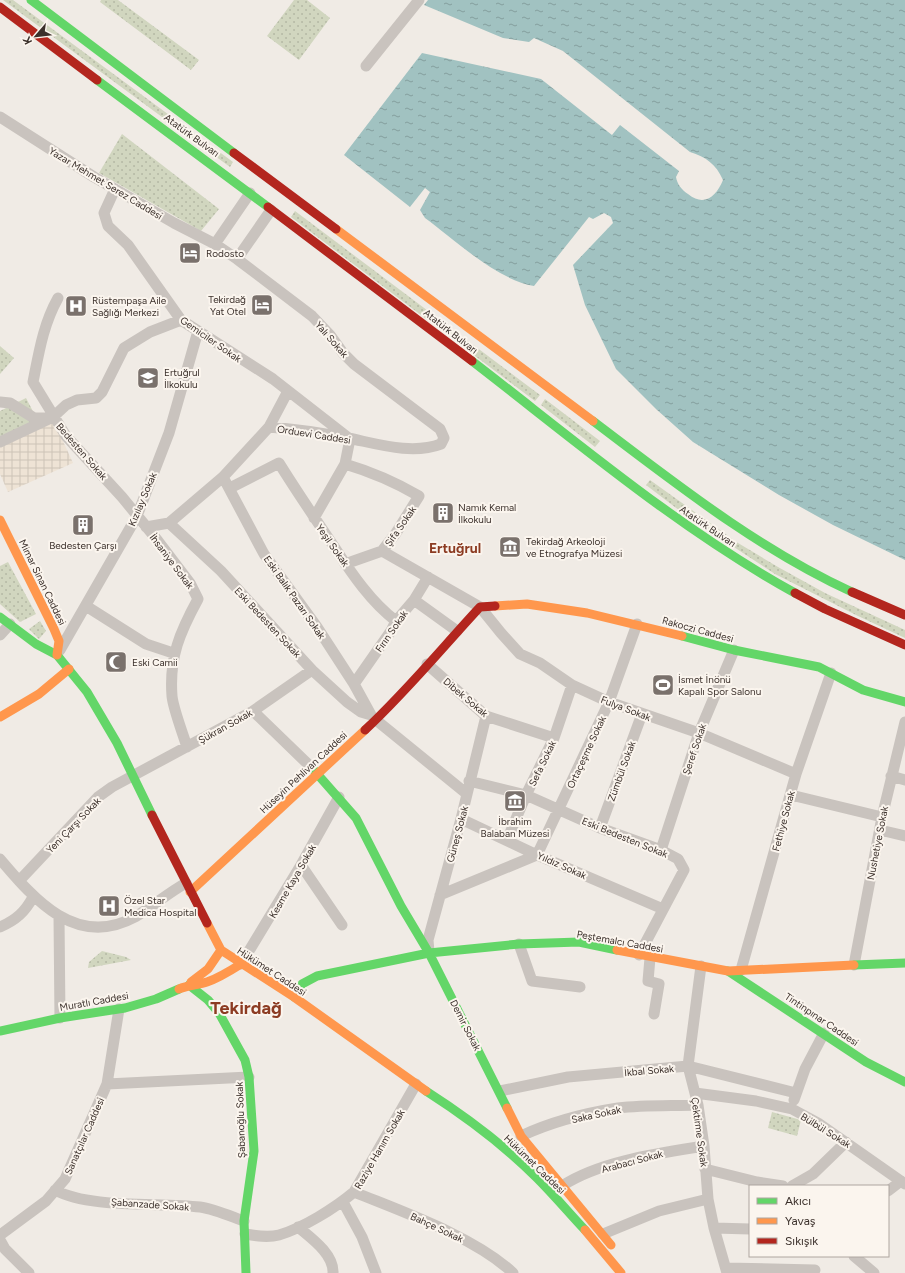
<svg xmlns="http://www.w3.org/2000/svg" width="905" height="1273" viewBox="0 0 905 1273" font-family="Figtree,sans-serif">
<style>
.grass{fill:url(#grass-dots)}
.plaza{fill:url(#plaza-grid)}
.water{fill:url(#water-ripples)}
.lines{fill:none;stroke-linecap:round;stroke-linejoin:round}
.street{stroke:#c9c3be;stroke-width:11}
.fast{stroke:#63d668;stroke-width:9}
.slow{stroke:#ff974d;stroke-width:9}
.jam{stroke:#b3261e;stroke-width:9}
.labels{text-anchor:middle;stroke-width:4;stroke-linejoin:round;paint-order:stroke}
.street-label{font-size:10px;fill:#3b302b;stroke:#fbf5ee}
.poi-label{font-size:10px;fill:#3b302b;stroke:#fbf5ee;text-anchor:start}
.district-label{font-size:14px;font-weight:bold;fill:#8c3b22;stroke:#fbf5ee}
.town-label{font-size:18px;font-weight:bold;fill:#8c3b22;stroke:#fbf5ee}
</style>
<defs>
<pattern id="grass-dots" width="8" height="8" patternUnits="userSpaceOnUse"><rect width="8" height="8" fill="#d1d6bf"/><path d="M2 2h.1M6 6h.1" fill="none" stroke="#b4b8a4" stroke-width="1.8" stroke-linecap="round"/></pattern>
<pattern id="plaza-grid" width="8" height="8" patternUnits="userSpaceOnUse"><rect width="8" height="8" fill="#eee3d5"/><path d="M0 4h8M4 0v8" fill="none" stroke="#cdc3b7"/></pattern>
<pattern id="water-ripples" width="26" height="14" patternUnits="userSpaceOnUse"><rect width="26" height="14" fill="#a1c2c1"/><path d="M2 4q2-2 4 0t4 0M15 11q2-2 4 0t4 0" fill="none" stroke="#849e9d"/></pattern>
</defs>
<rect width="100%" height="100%" fill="#f0ebe5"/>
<path class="grass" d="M 3,0 L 13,0 L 233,162 L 230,167 Z
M 101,0 L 118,0 L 199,60 L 191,70 L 100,2 Z
M 294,0 L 307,0 L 330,18 L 299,60 L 267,36 Z
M 122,134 L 219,209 L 201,231 L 99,173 Z
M 295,211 L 540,395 L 535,401 L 291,217 Z
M 0,346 L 14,358 L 0,374 Z
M 26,398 L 38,421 L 0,439 L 0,411 Z
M 545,399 L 600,441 L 595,447 L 541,405 Z
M 650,480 L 738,543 L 778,567 L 825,593 L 905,630 L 905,638 L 858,616 L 775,574 L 688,517 L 646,485 Z
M 8,562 L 36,614 L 20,622 L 0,604 L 0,566 Z
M 40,621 L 46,631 L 39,639 L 29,629 Z
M 102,951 L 126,957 L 131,960 L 88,968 L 89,962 Z
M 772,1112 L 801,1120 L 797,1136 L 768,1128 Z"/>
<path class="plaza" d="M 51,415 L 73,463 L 8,492 L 0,474 L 0,439 Z"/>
<path class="water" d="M 428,0 L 905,0 L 905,560 L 833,525 L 779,495 L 693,442 L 656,409 L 616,369 L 585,305 L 573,265 L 613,223 L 611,217 L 604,213 L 593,219 L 589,217 L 534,286 C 497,280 455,240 425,218 L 420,210 L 430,192 L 425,188 L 410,207 L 344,155 L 422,53 L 541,79 L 612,135 L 620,125 L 679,171 L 676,177 C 677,184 682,190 688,194 C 704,207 716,197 723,180 C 716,164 706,157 690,152 L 563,51 L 534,38 L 529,42 L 503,38 L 424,5 Z"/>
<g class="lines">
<path class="street" d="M 366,66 L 419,0
M 0,117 L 94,177 L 174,223 L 215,244 L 237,259 L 312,316 L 330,335 L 343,353 L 354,364 L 440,429 L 444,438 L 441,444 C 412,455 378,444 348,438 C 322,433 296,429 269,427 L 223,477 L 169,523 L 146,527
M 115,189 L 104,213 L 108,226 L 128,245 L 181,320 L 273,379 L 350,439 L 345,464 L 314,518
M 215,244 L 250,193
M 237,259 L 271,210
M 58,298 C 43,325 39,352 33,382 L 66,436 L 122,497 L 158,541 L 190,583 L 198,599 C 180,632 169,657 172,696 C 173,708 183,734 187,747
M 0,402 L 10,403 L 34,418 L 46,418
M 269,427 L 288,391
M 0,442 L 53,417 L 66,405 L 77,400 L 96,398 L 102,392 L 124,348 L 150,332 L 181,320
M 345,464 C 372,472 395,482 419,496 L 396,533 L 382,551 L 345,564
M 223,477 L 264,554 L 317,627 L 354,684 L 371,715
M 230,488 L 279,463 C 297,492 316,520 335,548 C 352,574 371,602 396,621
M 169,523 L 221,571 L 312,670 L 347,702 L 361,712 L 371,715
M 382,551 L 480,607 L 501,633 L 520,654 L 540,663 L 572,685 L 609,702 L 699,733 L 796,774
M 414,600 L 457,631
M 86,606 L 146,644 L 173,653
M 0,635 L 10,624
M 60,650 L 137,516 L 169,433 L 198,331
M 427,664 L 486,716 L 554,738
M 354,684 L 391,631 L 396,621 L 414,600 L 428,577
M 253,711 L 312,768
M 376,720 L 467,794
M 891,776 L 905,780
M 469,781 L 526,795 L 600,828 L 661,850 L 678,859 L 684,870 L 639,955
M 791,795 L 882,817
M 461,819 L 537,855 L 663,909
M 600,828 L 642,714
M 880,830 L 905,836
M 507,840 L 526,795 L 554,738 L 572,685
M 661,850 L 699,733 L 734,650
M 0,859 C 34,899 76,949 135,917 C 152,907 168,893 186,883
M 301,865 L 342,925
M 19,881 L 98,797 L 112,787 L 253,711 L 312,670
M 440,895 L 537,855 L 609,702 L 637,624
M 59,917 L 60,1018
M 0,927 C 16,920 25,912 33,897
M 519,944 L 532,981 L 580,987
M 429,952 L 428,940 L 461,819 L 486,716
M 650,958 L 648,981 L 659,984 L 654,1014
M 241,964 L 301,865 L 339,797
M 854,965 L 882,817 L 905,722
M 701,966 L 688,1066 L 698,1105 L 704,1146 L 708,1199 L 714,1228 L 727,1273
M 741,970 L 796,774 L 831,673
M 107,1084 L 249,1077
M 500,1091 L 568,1077 L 688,1066 L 796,1093
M 695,1093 L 756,1101 L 792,1109 L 818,1123 L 905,1184
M 794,1100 L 805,1069 L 824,1033
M 521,1136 C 551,1122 586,1113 618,1108 C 644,1105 672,1106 698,1105
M 705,1169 L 757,1182 L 783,1186
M 562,1186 C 600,1161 660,1153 704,1146
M 792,1186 L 813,1174 L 846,1142
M 55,1190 C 90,1209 159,1202 200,1207 C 214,1209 230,1216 244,1221
M 888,1191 L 901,1181
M 354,1192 C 403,1212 475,1237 513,1273
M 343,1202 L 362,1237 L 376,1273
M 298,1227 C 311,1238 334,1254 333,1273
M 714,1228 L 750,1229
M 245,1234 C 256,1236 268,1238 279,1235 C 303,1228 335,1208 354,1192 L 416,1084
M 603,1234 L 659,1211 L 708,1199
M 0,1235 L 46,1201 L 65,1179 L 107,1084 L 119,1009
M 0,1240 L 5,1249 L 29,1273
M 854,1256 L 874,1273
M 726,1268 L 815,1270"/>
<path class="fast" d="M 31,0 L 234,153
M 97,80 L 268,207
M 472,361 C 577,442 679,529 795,593
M 593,421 C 675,483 758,549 852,592
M 0,617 L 36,644 L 57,655 L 87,692 L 117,743 L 152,815
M 682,636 L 734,650 L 819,667 L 863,690 L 905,702
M 312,768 L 356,818 L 401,906 L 429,953 L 507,1108
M 854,965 L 905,963
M 728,971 L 866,1062 L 905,1082
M 189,985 L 208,1000 L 219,1013 L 245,1060 L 249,1077 L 254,1151 L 244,1221 L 246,1273
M 294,997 L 302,984 L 317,976 L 429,953 L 519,944 L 579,942 L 617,950
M 0,1031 L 60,1018 L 125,1008 L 156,999 L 179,989
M 426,1091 C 465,1116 504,1145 537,1178 C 554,1195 569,1213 585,1230"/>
<path class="slow" d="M 336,229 L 593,421
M 0,520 L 54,629 L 59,641 L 57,655
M 495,606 L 527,604 L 587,613 L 682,636
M 0,717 L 39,694 L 69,669
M 190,892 L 365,730
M 207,923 L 221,950 L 294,997 L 426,1091
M 617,950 L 728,971 L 854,965
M 191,982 L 208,969 L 221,950
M 179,989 C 188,985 198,985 207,982 C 219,978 230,971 241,964
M 507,1108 L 521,1136 L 611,1245
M 585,1230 L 621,1273"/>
<path class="jam" d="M 0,7 L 97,80
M 234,153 L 336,229
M 268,207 L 472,361
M 852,592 L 905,615
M 795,593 L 825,609 L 905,645
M 365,730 C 406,692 442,648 480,607 L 495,606
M 152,815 L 207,923"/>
</g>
<defs>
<g id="hotel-square" transform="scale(1.15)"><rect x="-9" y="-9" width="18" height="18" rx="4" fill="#7a716c" stroke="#fbf5ee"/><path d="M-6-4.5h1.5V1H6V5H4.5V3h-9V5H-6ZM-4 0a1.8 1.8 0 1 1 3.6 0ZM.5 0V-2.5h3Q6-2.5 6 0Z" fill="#fff"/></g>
<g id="hospital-square" transform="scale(1.15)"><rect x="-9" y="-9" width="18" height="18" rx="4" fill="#7a716c" stroke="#fbf5ee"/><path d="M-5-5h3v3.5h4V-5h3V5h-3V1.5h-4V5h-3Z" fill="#fff"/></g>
<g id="school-square" transform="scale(1.15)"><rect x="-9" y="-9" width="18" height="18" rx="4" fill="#7a716c" stroke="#fbf5ee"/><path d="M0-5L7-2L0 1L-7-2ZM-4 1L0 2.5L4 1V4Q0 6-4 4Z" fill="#fff"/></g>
<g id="building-square" transform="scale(1.15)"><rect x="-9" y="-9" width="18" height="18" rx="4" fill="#7a716c" stroke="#fbf5ee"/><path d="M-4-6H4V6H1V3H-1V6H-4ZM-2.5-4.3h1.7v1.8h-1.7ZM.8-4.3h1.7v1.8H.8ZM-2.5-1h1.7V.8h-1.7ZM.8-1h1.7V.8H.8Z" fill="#fff"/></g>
<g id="museum-square" transform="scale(1.15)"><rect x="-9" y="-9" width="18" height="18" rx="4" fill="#7a716c" stroke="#fbf5ee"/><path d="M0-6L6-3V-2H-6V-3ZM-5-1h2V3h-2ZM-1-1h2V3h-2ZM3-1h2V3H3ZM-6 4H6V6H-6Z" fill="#fff"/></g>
<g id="mosque-square" transform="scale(1.15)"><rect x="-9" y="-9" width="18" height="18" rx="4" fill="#7a716c" stroke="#fbf5ee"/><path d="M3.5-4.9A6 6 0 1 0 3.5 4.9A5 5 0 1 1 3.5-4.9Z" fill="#fff"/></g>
<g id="stadium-square" transform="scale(1.15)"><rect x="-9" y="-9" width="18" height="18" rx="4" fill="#7a716c" stroke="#fbf5ee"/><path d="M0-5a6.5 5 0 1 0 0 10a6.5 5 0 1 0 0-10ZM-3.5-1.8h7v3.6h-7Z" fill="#fff"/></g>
</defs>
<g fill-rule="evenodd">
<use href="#hotel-square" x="190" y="253"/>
<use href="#hotel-square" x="262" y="305"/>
<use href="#hospital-square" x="76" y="306"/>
<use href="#school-square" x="148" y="378"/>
<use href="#building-square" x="443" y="513"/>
<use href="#building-square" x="83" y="525"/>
<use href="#museum-square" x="510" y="547"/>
<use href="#mosque-square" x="116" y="662"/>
<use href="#stadium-square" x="663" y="685"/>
<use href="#museum-square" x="515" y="801"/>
<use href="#hospital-square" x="109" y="906"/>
</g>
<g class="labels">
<g class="street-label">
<text transform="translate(192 135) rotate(36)" y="4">Atatürk Bulvarı</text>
<text transform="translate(106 183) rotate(31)" y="4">Yazar Mehmet Serez Caddesi</text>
<text transform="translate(451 331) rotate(38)" y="4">Atatürk Bulvarı</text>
<text transform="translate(211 339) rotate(35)" y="4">Gemiciler Sokak</text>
<text transform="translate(332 339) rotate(49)" y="4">Yalı Sokak</text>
<text transform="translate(314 434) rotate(9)" y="4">Orduevi Caddesi</text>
<text transform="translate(82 451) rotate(49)" y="4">Bedesten Sokak</text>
<text transform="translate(142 499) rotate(-67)" y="4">Kızılay Sokak</text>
<text transform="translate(400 526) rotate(-55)" y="4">Şifa Sokak</text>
<text transform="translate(708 526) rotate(34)" y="4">Atatürk Bulvarı</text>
<text transform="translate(333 545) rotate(55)" y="4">Yeşil Sokak</text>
<text transform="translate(172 561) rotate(53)" y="4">İhsaniye Sokak</text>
<text transform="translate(43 582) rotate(64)" y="4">Mimar Sinan Caddesi</text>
<text transform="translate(295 597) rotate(55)" y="4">Eski Balık Pazarı Sokak</text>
<text transform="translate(268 622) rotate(47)" y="4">Eski Bedesten Sokak</text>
<text transform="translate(698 629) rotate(15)" y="4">Rakoczi Caddesi</text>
<text transform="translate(391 631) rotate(-55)" y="4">Fırın Sokak</text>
<text transform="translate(466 697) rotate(40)" y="4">Dibek Sokak</text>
<text transform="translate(626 708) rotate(21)" y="4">Fulya Sokak</text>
<text transform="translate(225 726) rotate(-29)" y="4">Şükran Sokak</text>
<text transform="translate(694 749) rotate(-71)" y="4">Şeref Sokak</text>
<text transform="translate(586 752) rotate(-65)" y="4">Ortaçeşme Sokak</text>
<text transform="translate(542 763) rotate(-64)" y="4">Sefa Sokak</text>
<text transform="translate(621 771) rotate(-70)" y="4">Zümbül Sokak</text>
<text transform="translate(303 772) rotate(-43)" y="4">Hüseyin Pehlivan Caddesi</text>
<text transform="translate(783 821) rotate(-75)" y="4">Fethiye Sokak</text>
<text transform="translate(73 825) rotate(-46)" y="4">Yeni Çarşı Sokak</text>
<text transform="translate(457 834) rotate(-75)" y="4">Güneş Sokak</text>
<text transform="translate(625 837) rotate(22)" y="4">Eski Bedesten Sokak</text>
<text transform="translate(877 843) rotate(-79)" y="4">Nushetiye Sokak</text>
<text transform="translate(562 865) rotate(24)" y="4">Yıldız Sokak</text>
<text transform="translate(292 881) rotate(-60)" y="4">Kesme Kaya Sokak</text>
<text transform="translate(620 941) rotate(10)" y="4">Peştemalcı Caddesi</text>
<text transform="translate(272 971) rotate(33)" y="4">Hükümet Caddesi</text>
<text transform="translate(94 1001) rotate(-10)" y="4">Muratlı Caddesi</text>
<text transform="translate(822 1019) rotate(34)" y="4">Tintinpınar Caddesi</text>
<text transform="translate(466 1025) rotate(63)" y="4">Demir Sokak</text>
<text transform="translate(649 1070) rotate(-5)" y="4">İkbal Sokak</text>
<text transform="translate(596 1114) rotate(-12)" y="4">Saka Sokak</text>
<text transform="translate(240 1120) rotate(-92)" y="4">Şabanoğlu Sokak</text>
<text transform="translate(826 1130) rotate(32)" y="4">Bülbül Sokak</text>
<text transform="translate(700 1132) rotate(82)" y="4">Çektirme Sokak</text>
<text transform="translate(84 1136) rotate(-66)" y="4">Sanatçılar Caddesi</text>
<text transform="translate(379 1149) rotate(-60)" y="4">Raziye Hanım Sokak</text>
<text transform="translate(632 1161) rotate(-15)" y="4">Arabacı Sokak</text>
<text transform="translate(535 1164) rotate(44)" y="4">Hükümet Caddesi</text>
<text transform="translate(150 1204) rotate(4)" y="4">Şabanzade Sokak</text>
<text transform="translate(437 1227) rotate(25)" y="4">Bahçe Sokak</text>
</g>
<g class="poi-label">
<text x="206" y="257">Rodosto</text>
<text x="246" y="303" text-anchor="end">Tekirdağ<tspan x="246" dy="12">Yat Otel</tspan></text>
<text x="92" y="304">Rüstempaşa Aile<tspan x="92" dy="12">Sağlığı Merkezi</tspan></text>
<text x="164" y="376">Ertuğrul<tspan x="164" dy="12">İlkokulu</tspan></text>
<text x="458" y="511">Namık Kemal<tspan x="458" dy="12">İlkokulu</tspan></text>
<text x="526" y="545">Tekirdağ Arkeoloji<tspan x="526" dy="12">ve Etnografya Müzesi</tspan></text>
<text x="83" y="549" text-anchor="middle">Bedesten Çarşı</text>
<text x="132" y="666">Eski Camii</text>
<text x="678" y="683">İsmet İnönü<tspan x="678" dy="12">Kapalı Spor Salonu</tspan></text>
<text x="515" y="825" text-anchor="middle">İbrahim<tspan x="515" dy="12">Balaban Müzesi</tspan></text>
<text x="124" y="904">Özel Star<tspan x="124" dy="12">Medica Hospital</tspan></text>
</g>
<g class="district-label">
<text x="455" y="553">Ertuğrul</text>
</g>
<g class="town-label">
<text x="246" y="1014">Tekirdağ</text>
</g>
</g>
<rect x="749" y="1185" width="140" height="72" fill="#fbf5ee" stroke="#aea6a0"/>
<rect x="757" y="1198" width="20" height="6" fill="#63d668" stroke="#aea6a0"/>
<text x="785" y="1205" font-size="12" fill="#3b302b">Akıcı</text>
<rect x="757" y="1218" width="20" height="6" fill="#ff974d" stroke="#aea6a0"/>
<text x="785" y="1225" font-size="12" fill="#3b302b">Yavaş</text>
<rect x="757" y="1238" width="20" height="6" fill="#b3261e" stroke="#aea6a0"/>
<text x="785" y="1245" font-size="12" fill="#3b302b">Sıkışık</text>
<g transform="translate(36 36) rotate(242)" stroke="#fbf5ee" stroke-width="3" paint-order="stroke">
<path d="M0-3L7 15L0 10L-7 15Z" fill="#3b302b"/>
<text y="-6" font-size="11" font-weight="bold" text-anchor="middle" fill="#3b302b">K</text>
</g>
</svg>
